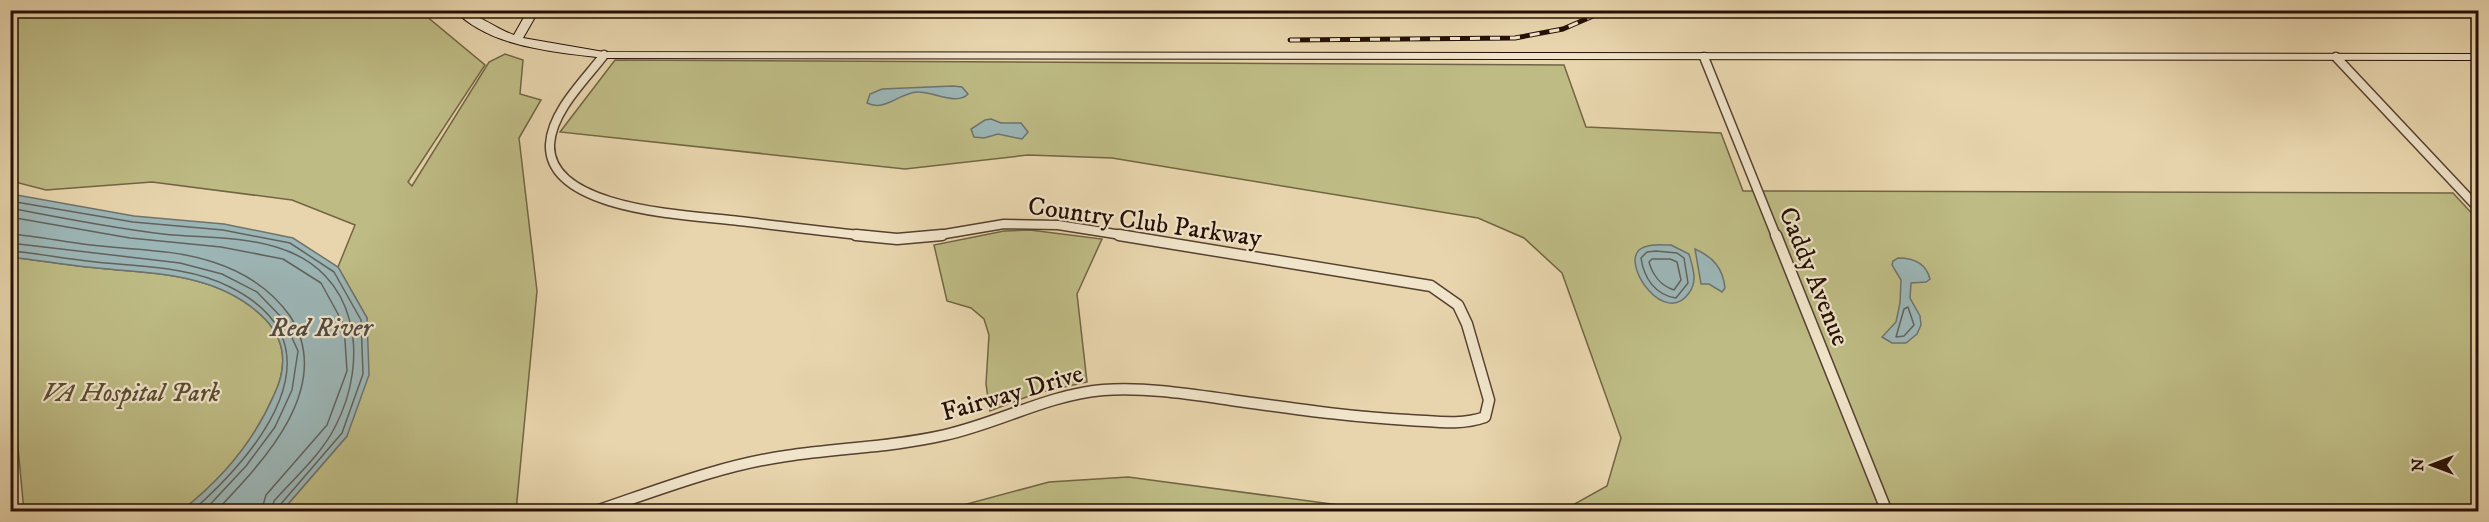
<svg xmlns="http://www.w3.org/2000/svg" width="2489" height="522" viewBox="0 0 2489 522" font-family="'IM FELL DW Pica',serif">
<style>
.green{fill:#bebb84;stroke:#726544;stroke-width:1.5}
.water{fill:#9cb6b6;stroke:#6d736f;stroke-width:1.5}
.lines{fill:none;stroke-linecap:round;stroke-linejoin:round}
.shore{stroke:#61625e;stroke-width:1.5}
.street-far1-casing{stroke:#56402f;stroke-width:11}
.street-casing{stroke:#56402f;stroke-width:13}
.secondary-casing{stroke:#260f05;stroke-width:2}
.street-far1{stroke:#f0e4ca;stroke-width:8}
.street{stroke:#f0e4ca;stroke-width:10}
.secondary{fill:#f0e4ca;fill-rule:evenodd}
.rail-casing{stroke:#260f05;stroke-width:5}
.rail{stroke:#f0e4ca;stroke-width:3;stroke-dasharray:10;stroke-linecap:butt}
.labels{text-anchor:middle;stroke-width:4.5;stroke-linejoin:round;paint-order:stroke}
.street-label{font-size:26px;fill:#260f05;stroke:#f0e4ca}
.park-label{font-size:26px;font-style:italic;fill:#5b4b31;stroke:#f0e4ca}
.water-label{font-size:27px;font-style:italic;fill:#4f4943;stroke:#f0e4ca}
</style>
<rect width="100%" height="100%" fill="#e8d5ad"/>
<filter id="stains"><feTurbulence type="fractalNoise" baseFrequency=".00333" numOctaves="4"/><feColorMatrix values="0 0 0 0 .2 0 0 0 0 .09 0 0 0 0 .02 0 0 0 .5 -.17"/></filter>
<radialGradient id="worn" r=".72"><stop offset=".6" stop-color="#630" stop-opacity="0"/><stop offset="1" stop-color="#630" stop-opacity=".3"/></radialGradient>
<path class="green" d="M 11,11 L 420,11 L 485,65 L 408,182 L 412,186 L 489,62 L 505,54 L 523,60 L 520,94 L 541,100 L 519,138 L 537,291 L 516,511 L 282,511 L 347,436 L 367,318 L 338,267 L 355,225 L 292,200 L 152,182 L 46,190 L 11,181 Z
M 615,60 L 1564,65 L 1586,127 L 1721,133 L 1743,191 L 2453,193 L 2478,220 L 2478,511 L 1562,511 L 1607,486 L 1621,438 L 1562,273 L 1524,238 L 1478,218 L 1112,158 L 1028,155 L 905,169 L 560,132 Z
M 1030,230 L 1102,239 L 1077,294 L 1087,382 L 1037,393 L 990,411 L 986,384 L 989,335 L 984,319 L 971,308 L 947,301 L 934,245 L 1004,231 Z
M 10,257 C 36,260 62,264 87,267 C 150,274 219,271 266,320 C 287,343 287,368 274,395 C 254,441 220,481 181,511 L 24,511 L 16,427 L 11,426 Z
M 1128,477 L 1384,511 L 941,511 L 1049,482 Z"/>
<path class="water" d="M 953,86 L 962,87 L 968,94 C 957,106 932,91 917,92 C 899,93 885,112 867,103 L 870,94 L 882,89 Z
M 991,119 L 1001,123 L 1021,123 L 1028,132 L 1022,139 L 998,134 L 984,138 L 974,137 L 971,129 L 985,120 Z
M 11,194 L 134,216 L 224,224 L 293,238 L 338,267 L 367,318 L 369,375 L 347,436 L 282,511 L 181,511 C 220,481 254,441 274,395 C 287,368 287,343 266,320 C 219,271 150,274 87,267 C 62,264 36,260 11,257 Z
M 1671,245 L 1689,254 C 1693,268 1698,281 1689,293 C 1665,327 1622,266 1639,250 C 1647,243 1662,245 1671,245 Z
M 1695,249 C 1713,257 1723,268 1725,288 L 1722,292 L 1709,284 L 1701,284 Z
M 1898,258 C 1913,258 1926,263 1930,279 L 1926,282 L 1911,283 L 1910,298 L 1920,316 L 1921,325 L 1917,334 L 1906,343 L 1892,343 L 1882,337 L 1896,322 L 1900,303 L 1901,280 L 1892,265 L 1893,261 Z"/>
<g class="lines">
<path class="shore" d="M 10,201 L 133,222 L 223,230 L 290,243 L 334,272 L 361,320 L 363,374 L 342,433 L 280,505 L 278,512
M 10,208 C 61,218 112,228 163,234 C 200,238 240,236 276,247 C 359,271 370,360 335,427 C 321,455 294,478 274,501 L 271,512
M 10,217 L 130,238 L 221,247 L 283,259 L 321,283 L 344,325 L 347,371 L 327,425 L 266,495 L 261,512
M 10,234 C 37,236 64,242 91,245 C 132,250 174,249 213,262 C 244,272 271,289 290,316 C 336,387 262,463 215,512
M 10,243 L 180,263 L 222,274 L 257,292 L 284,320 L 298,351 L 292,390 L 275,427 L 246,466 L 203,512
M 10,251 C 36,253 61,258 87,261 C 134,267 187,265 230,287 C 348,346 257,455 191,512
M 1656,251 L 1677,253 L 1684,258 L 1688,283 L 1676,298 C 1655,295 1644,278 1641,258 L 1647,252 Z
M 1652,259 L 1670,259 L 1677,262 L 1681,280 L 1674,290 C 1660,285 1653,276 1649,262 Z
M 1908,307 L 1914,325 L 1904,336 L 1896,337 L 1904,309 Z"/>
<g class="street-far1-casing">
<path id="street-far1" d="M 604,55 C 585,80 552,111 550,144 C 547,212 694,215 739,221 C 783,226 827,232 871,236
M 1704,57 L 1776,236
M 2336,57 L 2478,208
M 933,236 L 1004,224 L 1058,225 L 1128,236"/>
</g>
<g class="street-casing">
<path id="street" d="M 856,235 L 897,239 L 942,235
M 1776,235 L 1887,512
M 593,512 C 656,491 721,465 786,456 C 839,448 893,447 945,435 C 999,423 1047,395 1103,390 C 1146,387 1189,394 1231,400 C 1290,408 1349,417 1408,420 C 1434,421 1460,426 1485,417 L 1489,400 L 1467,324 L 1458,305 L 1431,286 L 1119,235"/>
</g>
<g class="secondary-casing">
<path id="secondary" d="M 454,10 C 473,10 494,28 514,35 L 528,10 L 539,10 L 523,38 L 604,52 L 2478,54 L 2478,60 L 604,58 C 555,52 491,48 454,10 Z"/>
</g>
<use href="#street-far1" class="street-far1"/>
<use href="#street" class="street"/>
<use href="#secondary" class="secondary"/>
<g class="rail-casing">
<path id="rail" d="M 782,10 L 990,10
M 1290,40 L 1515,38 L 1563,29 L 1607,10"/>
</g>
<use href="#rail" class="rail"/>
</g>
<g class="labels">
<g class="street-label">
<text transform="translate(1145 221) rotate(8)" y="9">Country Club Parkway</text>
<text transform="translate(1815 276) rotate(68)" y="9">Caddy Avenue</text>
<text transform="translate(1012 392) rotate(-16)" y="9">Fairway Drive</text>
</g>
<g class="park-label">
<text x="131" y="401">VA Hospital Park</text>
</g>
<g class="water-label">
<text x="321" y="336">Red River</text>
</g>
</g>
<rect width="2489" height="522" fill="none" stroke="#e8d5ad" stroke-width="36"/>
<rect x="12" y="12" width="2465" height="498" fill="none" stroke="#260f05" stroke-width="3"/>
<rect x="18" y="18" width="2453" height="486" fill="none" stroke="#260f05" stroke-width="1.5"/>
<g transform="translate(2432 465) rotate(270)" stroke="#f0e4ca" stroke-width="4.5" paint-order="stroke">
<path d="M0-4.5L10 22L0 15L-10 22Z" fill="#260f05"/>
<text y="-9" font-size="16" font-weight="bold" text-anchor="middle" fill="#260f05">N</text>
</g>
<rect width="100%" height="100%" filter="url(#stains)"/>
<rect width="100%" height="100%" fill="url(#worn)"/>
</svg>
